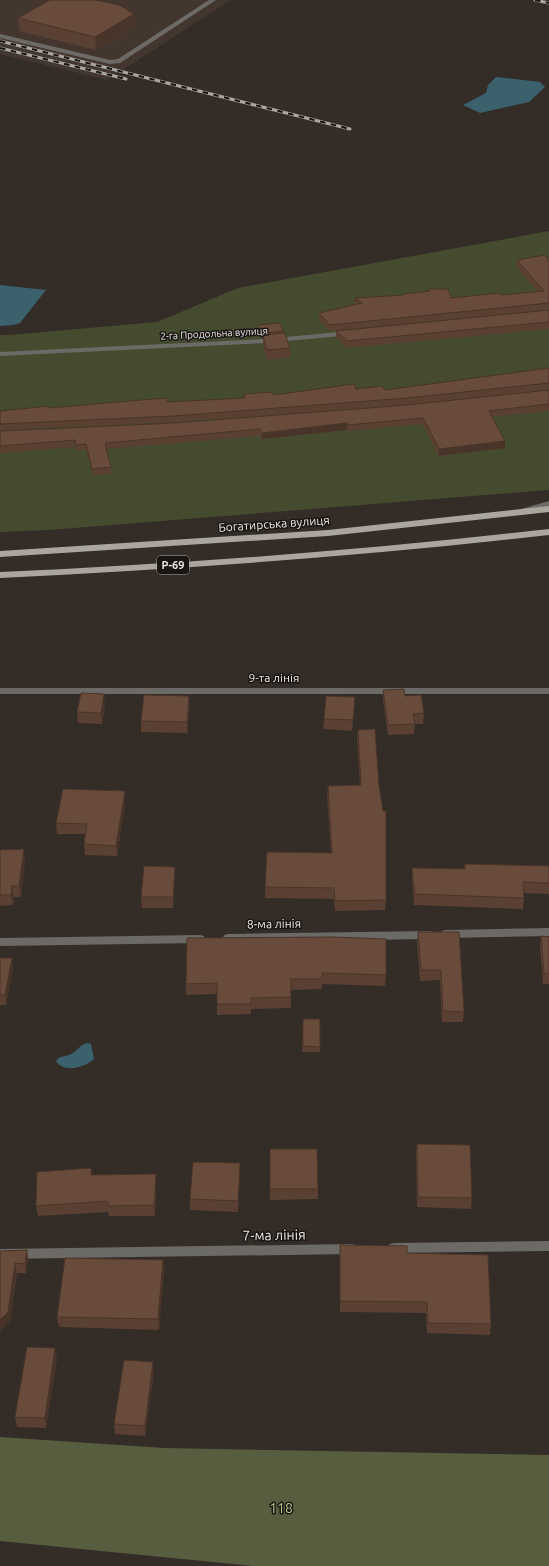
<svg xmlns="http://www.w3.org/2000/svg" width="549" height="1566" viewBox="0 0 549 1566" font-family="Ubuntu,sans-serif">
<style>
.built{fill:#42362e}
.green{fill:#454b2f}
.forest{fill:#575e40}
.water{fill:#3b616d}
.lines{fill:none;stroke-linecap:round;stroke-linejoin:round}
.minor{fill:#6c6a66;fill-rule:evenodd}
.major{fill:#aaa69e;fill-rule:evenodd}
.rail-casing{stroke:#aca7a3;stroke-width:3}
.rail{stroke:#181513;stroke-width:2;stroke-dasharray:5.5;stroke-linecap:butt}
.wall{fill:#594033}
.shaded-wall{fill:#493429}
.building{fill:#684b3b;stroke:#493429}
.labels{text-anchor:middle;stroke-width:3;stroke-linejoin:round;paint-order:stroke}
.far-street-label{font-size:10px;fill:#eee9e6;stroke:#181513}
.shield{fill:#181513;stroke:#aea9a7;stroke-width:1}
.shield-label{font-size:11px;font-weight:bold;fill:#eee9e6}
.street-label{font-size:12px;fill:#eee9e6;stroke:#181513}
.near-street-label{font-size:14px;fill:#eee9e6;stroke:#181513}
.near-park-label{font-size:14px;fill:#bdc991;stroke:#181513}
</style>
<rect width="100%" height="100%" fill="#332c27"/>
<path class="built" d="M 0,0 L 231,0 L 107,80 L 0,54 Z"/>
<path class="green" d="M 549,231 L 549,490 L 49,530 L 0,532 L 0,335 L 9,335 L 157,322 L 238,288 Z"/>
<path class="forest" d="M 0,1437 L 164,1448 L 549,1455 L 549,1566 L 253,1566 L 0,1541 Z"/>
<path class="water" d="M 496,77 L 540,82 L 545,87 L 529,102 L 480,113 L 463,105 L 486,93 L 488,85 Z
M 0,285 L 46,290 L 20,323 L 13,325 L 0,326 Z
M 87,1043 L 91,1044 L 94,1059 C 85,1068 63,1073 56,1061 C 60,1055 65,1057 71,1054 C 77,1051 80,1045 87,1043 Z"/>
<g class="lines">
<path class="minor" d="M 209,0 L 216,0 L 120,63 L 110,64 L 0,38 L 0,34 L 110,60 L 118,59 Z
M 349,331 L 353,333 L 352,335 L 265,343 L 0,356 L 0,352 L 265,339 Z
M 549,501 L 549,507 L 524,514 L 520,511 L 521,509 Z
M 0,688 L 549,688 L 549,694 L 0,694 Z
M 549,928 L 549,936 L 446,938 L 442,937 L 441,934 L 442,931 L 446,930 Z
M 430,931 L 434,932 L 435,935 L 434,938 L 430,939 L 228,942 L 224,941 L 223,938 L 224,935 L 228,934 Z
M 200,935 L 204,936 L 205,939 L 204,942 L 200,943 L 0,946 L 0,938 Z
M 549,1241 L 549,1251 L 394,1253 L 390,1252 L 388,1248 L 390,1244 L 394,1243 Z
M 352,1244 L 356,1245 L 358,1249 L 356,1253 L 352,1254 L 0,1259 L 0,1249 Z"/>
<path class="major" d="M 549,506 L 549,512 L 328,536 L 0,557 L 0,551 L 328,530 Z
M 549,529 L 549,535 C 366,556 184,569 0,578 L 0,572 C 184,564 366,550 549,529 Z"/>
<g class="rail-casing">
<path id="rail" d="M 535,0 L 549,3
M 0,41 L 350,129
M 0,48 L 126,79"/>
</g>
<use href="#rail" class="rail"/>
</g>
<path class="wall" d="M 18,18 L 135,27 L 96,50 L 19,31 Z
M 517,260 L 549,262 L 549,310 L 330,331 L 319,320 L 319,313 L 356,305 L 355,304 L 355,298 L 403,295 L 403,294 L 429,291 L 429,289 L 451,298 L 501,295 L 538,292 L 516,266 Z
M 549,310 L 549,329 L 347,348 L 336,337 L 336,331 Z
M 258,325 L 283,331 L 283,333 L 290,348 L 290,358 L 267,360 L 263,345 L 263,338 L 261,338 L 258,330 Z
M 549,368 L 549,390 L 407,405 L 174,422 L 0,430 L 0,411 L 49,408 L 244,398 L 244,394 L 273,395 L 356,389 L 385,390 Z
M 549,390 L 549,411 L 492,417 L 505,448 L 438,456 L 424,426 L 421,424 L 348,431 L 347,430 L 262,439 L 260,436 L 106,449 L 111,467 L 111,474 L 93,476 L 86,450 L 76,451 L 75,447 L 0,453 L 0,431 L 174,423 L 407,405 Z
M 383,690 L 405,696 L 424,713 L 423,724 L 415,724 L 414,734 L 388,735 L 383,701 Z
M 105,705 L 102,724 L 78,723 L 77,712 Z
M 190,706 L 187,733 L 141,732 L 141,721 Z
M 354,707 L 352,731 L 323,729 L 324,719 Z
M 358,730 L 386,900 L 385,910 L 335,911 L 334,899 L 265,898 L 265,887 L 331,853 L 327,796 L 328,786 L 360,785 L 357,740 Z
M 125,791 L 125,802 L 117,856 L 85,855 L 84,844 L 85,834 L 57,834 L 56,823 Z
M 0,850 L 25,860 L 21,897 L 14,897 L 13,905 L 0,906 Z
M 465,864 L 549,866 L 549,894 L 524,893 L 524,898 L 523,909 L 414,905 L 412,879 L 412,868 L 464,869 Z
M 175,877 L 173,908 L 142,908 L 141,897 Z
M 418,932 L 459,932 L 464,1012 L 463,1022 L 442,1022 L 440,980 L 420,981 L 417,943 Z
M 541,936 L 549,937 L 549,984 L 543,984 L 540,946 Z
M 187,938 L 386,975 L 385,986 L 322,984 L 322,989 L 291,990 L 291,1008 L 251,1009 L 251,1014 L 217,1015 L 217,994 L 186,995 L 186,984 Z
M 0,958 L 13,968 L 6,1005 L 0,1005 Z
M 303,1019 L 320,1019 L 320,1052 L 302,1052 Z
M 417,1144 L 472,1198 L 471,1209 L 417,1207 L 416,1154 Z
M 270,1149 L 318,1189 L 318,1199 L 270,1200 Z
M 240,1163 L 240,1174 L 238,1212 L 190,1210 L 190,1199 Z
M 91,1168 L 92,1175 L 156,1174 L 156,1185 L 155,1216 L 109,1216 L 108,1212 L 38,1216 L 36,1206 Z
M 340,1245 L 407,1253 L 491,1324 L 490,1335 L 427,1333 L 426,1313 L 340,1312 Z
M 27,1250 L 28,1260 L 26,1273 L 17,1273 L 10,1321 L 0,1251 Z
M 163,1260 L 164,1270 L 159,1330 L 59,1327 L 57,1317 Z
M 57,1358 L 46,1428 L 17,1427 L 15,1417 Z
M 154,1372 L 145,1436 L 115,1434 L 114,1424 Z"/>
<path class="shaded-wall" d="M 134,14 L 135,27 L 96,50 L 95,37 Z
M 347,423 L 347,430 L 262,439 L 262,433 Z
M 505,441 L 505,448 L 438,456 L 439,449 Z
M 104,694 L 105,705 L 102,724 L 101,713 Z
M 189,696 L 190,706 L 187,733 L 187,722 Z
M 125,791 L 125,802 L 117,856 L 116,846 Z
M 24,849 L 25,860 L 21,897 L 19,886 Z
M 175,867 L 175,877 L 173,908 L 173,897 Z
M 12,886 L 14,897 L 13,905 L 11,895 Z
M 12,958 L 13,968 L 6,1005 L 5,995 Z
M 240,1163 L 240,1174 L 238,1212 L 238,1201 Z
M 156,1174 L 156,1185 L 155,1216 L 154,1205 Z
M 27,1250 L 28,1260 L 26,1273 L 25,1264 Z
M 163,1260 L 164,1270 L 159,1330 L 158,1319 Z
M 15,1263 L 17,1273 L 10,1321 L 0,1331 L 0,1320 Z
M 55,1348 L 57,1358 L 46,1428 L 45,1418 Z
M 153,1362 L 154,1372 L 145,1436 L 145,1426 Z"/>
<path class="building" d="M 50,0 L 95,0 L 119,5 L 134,14 L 95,37 L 18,18 Z
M 545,255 L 549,262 L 549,303 L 330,325 L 319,313 L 362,303 L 355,298 L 404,295 L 403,294 L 430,291 L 429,289 L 448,289 L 451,298 L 499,293 L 501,295 L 544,291 L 517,260 Z
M 549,310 L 549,322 L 347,341 L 336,331 Z
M 280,323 L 283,331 L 265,333 L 261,333 L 258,325 Z
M 285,333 L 290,348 L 267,350 L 263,335 Z
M 549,368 L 549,383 L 407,398 L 174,416 L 0,424 L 0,411 L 49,406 L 49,408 L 141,400 L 167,398 L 167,402 L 245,398 L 244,394 L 272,392 L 273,395 L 354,384 L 356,389 L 382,386 L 385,390 Z
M 549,390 L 549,404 L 489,411 L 505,441 L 439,449 L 424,419 L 422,418 L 348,425 L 347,423 L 262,433 L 260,429 L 105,443 L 111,467 L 92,469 L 86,444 L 76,445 L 75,440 L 0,446 L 0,431 L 174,423 L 407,405 Z
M 404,689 L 405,696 L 421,695 L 424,713 L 413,714 L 415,724 L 388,725 L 383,690 Z
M 81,693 L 104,694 L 101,713 L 77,712 Z
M 144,695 L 189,696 L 187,722 L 141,721 Z
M 326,696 L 355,697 L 353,720 L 324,719 Z
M 375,729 L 379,785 L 383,811 L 386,811 L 386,900 L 335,901 L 334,888 L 265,887 L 267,852 L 332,853 L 328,786 L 361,785 L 358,730 Z
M 63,789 L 125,791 L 116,846 L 84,844 L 87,824 L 56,823 Z
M 24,849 L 19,886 L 12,886 L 11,895 L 0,895 L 0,850 Z
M 465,864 L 549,866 L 549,883 L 523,882 L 524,898 L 415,894 L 412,868 L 465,869 Z
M 144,866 L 175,867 L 173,897 L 141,897 Z
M 418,932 L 459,932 L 464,1012 L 443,1011 L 441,970 L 421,970 Z
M 541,936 L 549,937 L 549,974 L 544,974 Z
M 333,937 L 386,939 L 386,975 L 322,973 L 322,979 L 291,979 L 291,997 L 251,998 L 251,1004 L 217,1004 L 217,983 L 186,984 L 187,938 Z
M 0,958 L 12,958 L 5,995 L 0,995 Z
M 303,1019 L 320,1019 L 320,1047 L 303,1046 Z
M 417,1144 L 470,1145 L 472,1198 L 418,1197 Z
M 270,1149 L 317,1149 L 318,1189 L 270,1189 Z
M 193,1162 L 240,1163 L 238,1201 L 190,1199 Z
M 91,1168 L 91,1175 L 156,1174 L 154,1205 L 108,1206 L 108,1201 L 36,1206 L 37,1172 Z
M 340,1245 L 407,1246 L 407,1253 L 488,1255 L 491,1324 L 428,1323 L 427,1302 L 340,1301 Z
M 27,1250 L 25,1264 L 15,1263 L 8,1312 L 0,1320 L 0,1251 Z
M 65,1258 L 163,1260 L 158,1319 L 57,1317 Z
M 27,1347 L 55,1348 L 45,1418 L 15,1417 Z
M 124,1360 L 153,1362 L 145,1426 L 114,1424 Z"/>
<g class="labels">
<g class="far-street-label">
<text transform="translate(214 333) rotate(-3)" y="4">2-га Продольна вулиця</text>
</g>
<rect class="shield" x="157" y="556" width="32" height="18" rx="3"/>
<g class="shield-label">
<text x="173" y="569">Р-69</text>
</g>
<g class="street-label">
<text transform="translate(274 524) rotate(-4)" y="4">Богатирська вулиця</text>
<text x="274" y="682">9-та лінія</text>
<text transform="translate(274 924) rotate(-1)" y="4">8-ма лінія</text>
</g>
<g class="near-street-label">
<text transform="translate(274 1235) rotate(-1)" y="5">7-ма лінія</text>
</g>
<g class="near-park-label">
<text x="281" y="1513">118</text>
</g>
</g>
</svg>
